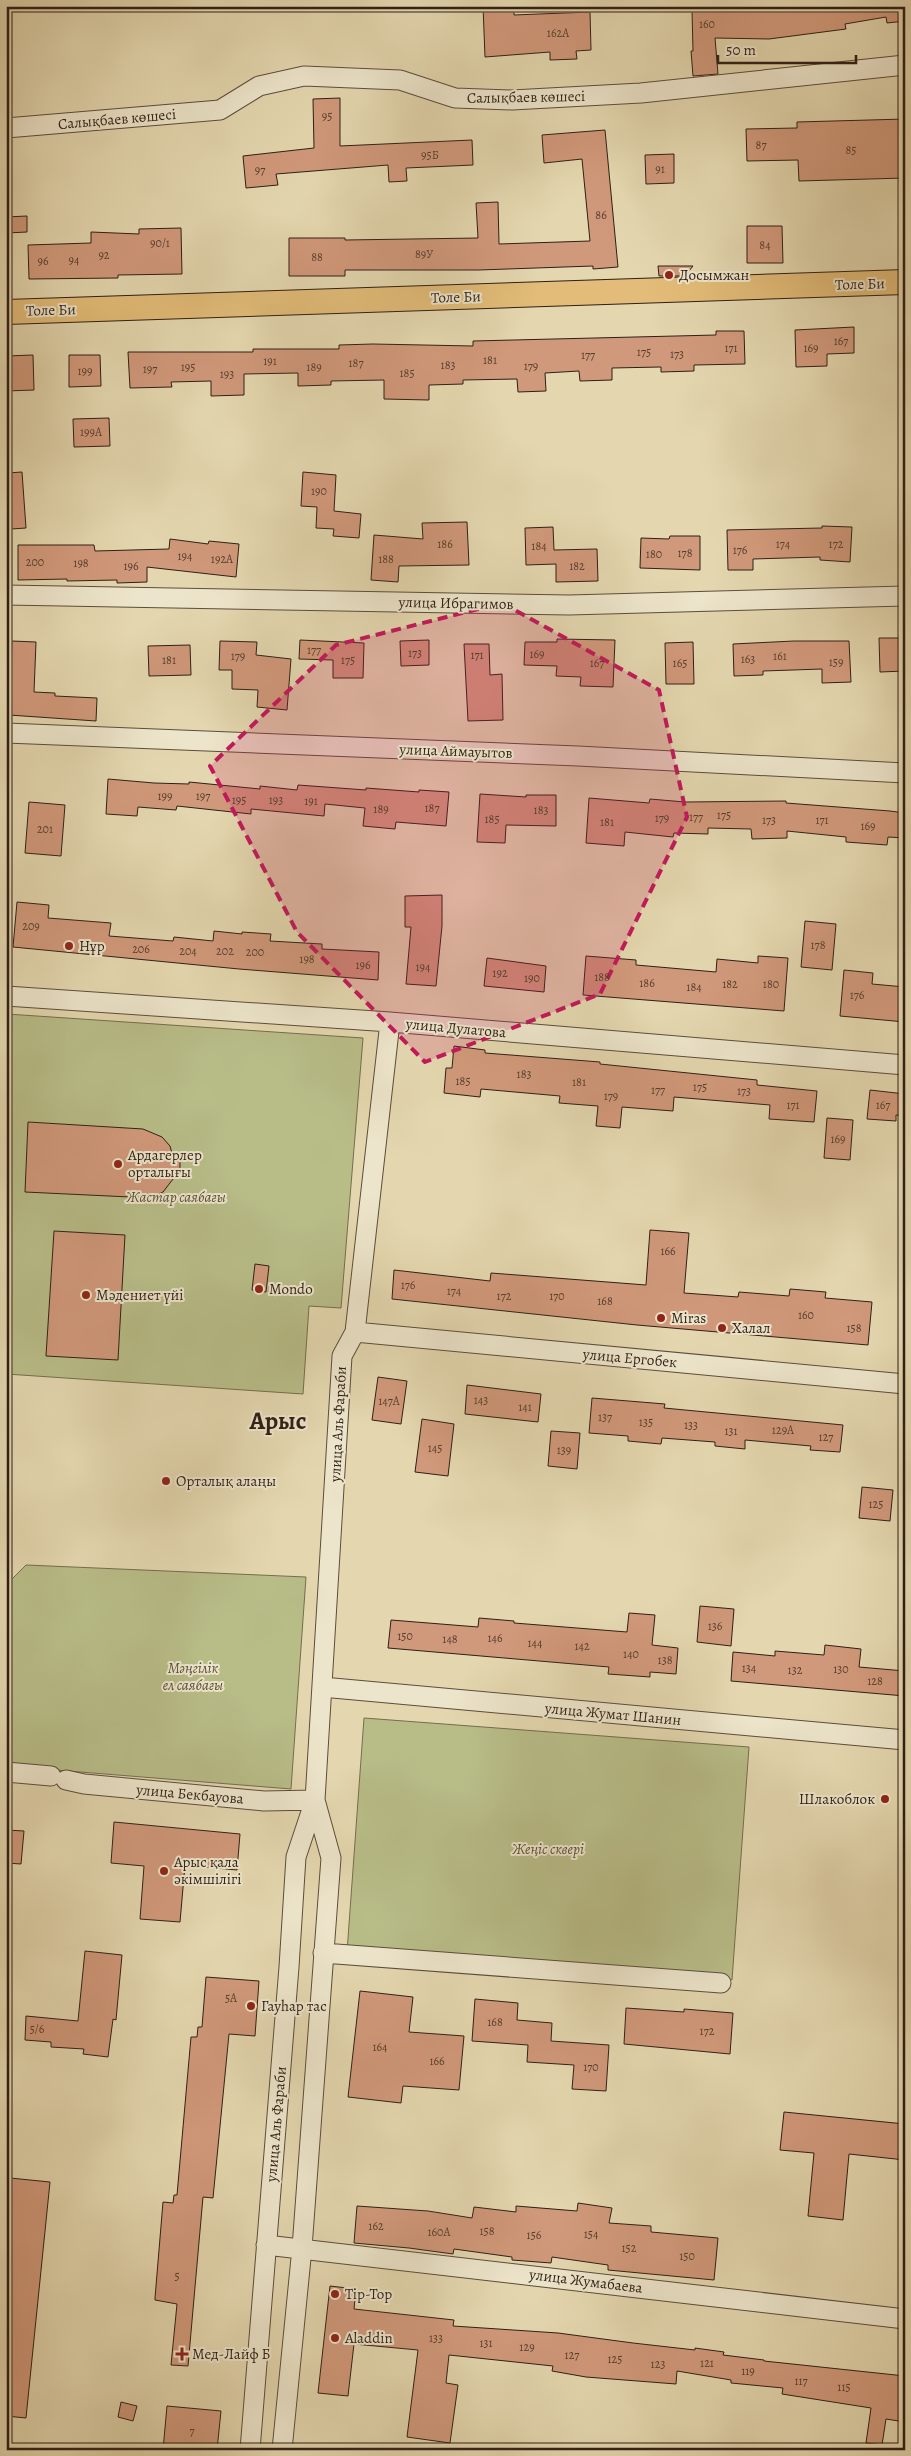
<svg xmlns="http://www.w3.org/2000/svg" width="911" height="2456" viewBox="0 0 911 2456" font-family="Alegreya,serif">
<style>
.green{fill:#b8bd88;stroke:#736e4f}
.building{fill:#d1997b;stroke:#2e1f16}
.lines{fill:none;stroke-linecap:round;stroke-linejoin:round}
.minor-casing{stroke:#5c4d3c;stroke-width:21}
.major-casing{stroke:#2e1f16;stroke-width:26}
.minor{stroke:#ede5cb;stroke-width:19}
.major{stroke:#e2bc78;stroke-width:24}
.marked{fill:#c2185b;fill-opacity:0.2;stroke:#c2185b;stroke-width:4;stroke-dasharray:10 6;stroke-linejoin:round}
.poi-dot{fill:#8f2418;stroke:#ede5cb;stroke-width:2}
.labels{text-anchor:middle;stroke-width:4;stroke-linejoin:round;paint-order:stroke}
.number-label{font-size:12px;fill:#573e2f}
.street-label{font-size:15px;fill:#2e1f16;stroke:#ede5cb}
.poi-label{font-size:15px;fill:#2e1f16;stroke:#ede5cb;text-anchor:start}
.park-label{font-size:15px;font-style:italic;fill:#574e38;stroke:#ede5cb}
.town-label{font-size:25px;font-weight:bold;fill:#2e1f16;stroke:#ede5cb}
</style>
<rect width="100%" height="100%" fill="#e4d7af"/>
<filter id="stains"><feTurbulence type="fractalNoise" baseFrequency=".004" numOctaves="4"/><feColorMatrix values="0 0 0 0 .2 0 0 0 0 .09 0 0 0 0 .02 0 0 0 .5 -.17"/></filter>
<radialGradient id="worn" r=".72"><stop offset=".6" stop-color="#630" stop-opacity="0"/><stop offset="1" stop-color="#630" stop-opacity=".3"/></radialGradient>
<path class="green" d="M 7,1014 L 363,1038 L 341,1308 L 309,1306 L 303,1394 L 6,1374 Z
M 26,1565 L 306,1577 L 291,1789 L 6,1766 L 6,1585 Z
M 364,1718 L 749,1747 L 732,1980 L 347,1952 Z"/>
<path class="building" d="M 483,6 L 514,6 L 514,15 L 590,12 L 591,50 L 576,51 L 577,59 L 550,60 L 550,52 L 485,57 Z
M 745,6 L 905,6 L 905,21 L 887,23 L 886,17 L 845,24 L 846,29 L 769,39 L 715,38 L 718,74 L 693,76 L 691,51 L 693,51 L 692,10 L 745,8 Z
M 340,98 L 340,146 L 472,140 L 473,165 L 406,168 L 407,181 L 389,182 L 388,165 L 276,174 L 278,185 L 246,188 L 243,156 L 314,148 L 313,99 Z
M 905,119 L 905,178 L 799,181 L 798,160 L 747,161 L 746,129 L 797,128 L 797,122 Z
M 605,130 L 618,267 L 593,269 L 593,266 L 479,270 L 345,270 L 345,276 L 289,276 L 289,238 L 345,238 L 345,240 L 478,238 L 476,203 L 498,202 L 499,244 L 590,241 L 582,159 L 544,163 L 542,135 Z
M 674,154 L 674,183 L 646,184 L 645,155 Z
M 27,216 L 27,232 L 6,233 L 6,217 Z
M 747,226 L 782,226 L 783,263 L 747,263 Z
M 181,228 L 182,274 L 118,275 L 118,278 L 29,279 L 28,245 L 91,243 L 91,232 L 139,234 L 139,229 Z
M 658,266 L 693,266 L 685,276 L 659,276 Z
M 854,327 L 854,353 L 827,354 L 827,366 L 796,367 L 795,330 Z
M 716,331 L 744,331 L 745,364 L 694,365 L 694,371 L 661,372 L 661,367 L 612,368 L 612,380 L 580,381 L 579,371 L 545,373 L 546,391 L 518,392 L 517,379 L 463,380 L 463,384 L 429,385 L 429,400 L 384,399 L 384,380 L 331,381 L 331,385 L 298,386 L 298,373 L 244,374 L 244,395 L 211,396 L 211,381 L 171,382 L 172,387 L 130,388 L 128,352 L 253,352 L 253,349 L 339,349 L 339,345 L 373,344 L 473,346 L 473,341 L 716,335 Z
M 33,355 L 34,390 L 6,391 L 6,356 Z
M 69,355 L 100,355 L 101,386 L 69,387 Z
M 109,418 L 110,446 L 74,447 L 73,419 Z
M 22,472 L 26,528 L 11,529 L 7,473 Z
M 303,472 L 336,475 L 334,511 L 361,514 L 359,538 L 333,536 L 334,529 L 316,528 L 317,507 L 301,506 Z
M 467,522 L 469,565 L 399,566 L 398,582 L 371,580 L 374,535 L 423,539 L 422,523 Z
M 822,526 L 852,527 L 850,562 L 820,560 L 820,557 L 753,559 L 753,570 L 728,570 L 727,530 L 822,528 Z
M 553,527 L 554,550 L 597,549 L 598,581 L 556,582 L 556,564 L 526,565 L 525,528 Z
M 670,536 L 700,536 L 700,570 L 640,568 L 641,538 L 669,539 Z
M 170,539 L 208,544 L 209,541 L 239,544 L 236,577 L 147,567 L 147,582 L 117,583 L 117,580 L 67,581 L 67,579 L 18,580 L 18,545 L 94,545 L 95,551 L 169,549 Z
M 879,638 L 905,638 L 905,671 L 880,672 Z
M 557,639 L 615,640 L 613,687 L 580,686 L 581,677 L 556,676 L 557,666 L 524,665 L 525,642 L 557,642 Z
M 300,640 L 364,643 L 363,678 L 333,678 L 333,660 L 299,659 Z
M 429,640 L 429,665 L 401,666 L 400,641 Z
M 12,641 L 36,642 L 34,692 L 55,693 L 55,696 L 97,698 L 96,721 L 9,715 Z
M 220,641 L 257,642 L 256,655 L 291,659 L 287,710 L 257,707 L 258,690 L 232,689 L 232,670 L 219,670 Z
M 794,641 L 849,641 L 851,682 L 822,683 L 822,669 L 763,671 L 763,675 L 734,676 L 733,644 Z
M 693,642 L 694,684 L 666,684 L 665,643 Z
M 464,644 L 489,644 L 490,675 L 502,674 L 503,720 L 468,721 Z
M 190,645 L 191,675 L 149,676 L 148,646 Z
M 108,779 L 154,783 L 189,784 L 189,782 L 260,789 L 260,786 L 297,790 L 298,785 L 366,790 L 366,788 L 419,792 L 419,790 L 449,792 L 446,826 L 396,822 L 395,829 L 363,826 L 365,808 L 325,804 L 324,816 L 251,809 L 251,814 L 177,806 L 176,810 L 138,807 L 137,816 L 106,814 Z
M 480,794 L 526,797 L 526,795 L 556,795 L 556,826 L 506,825 L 505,843 L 477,842 Z
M 589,798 L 649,803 L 650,799 L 685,802 L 786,801 L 786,803 L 890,811 L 905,813 L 905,838 L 888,837 L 887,845 L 846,842 L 846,837 L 787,831 L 787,838 L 752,839 L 751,829 L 708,828 L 708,834 L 674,833 L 673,837 L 625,832 L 624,846 L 586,843 Z
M 29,802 L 65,805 L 61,856 L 25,853 Z
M 442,895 L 442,926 L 436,986 L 406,984 L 411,927 L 405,927 L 405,896 Z
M 17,902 L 49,905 L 48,918 L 111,923 L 109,936 L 173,941 L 174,937 L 213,941 L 214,931 L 242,934 L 242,932 L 271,934 L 270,941 L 322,944 L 322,949 L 379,952 L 378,980 L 239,969 L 13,947 Z
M 805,921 L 836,924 L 832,970 L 801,967 Z
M 586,956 L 636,960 L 636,965 L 716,972 L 717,959 L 758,963 L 758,956 L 788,958 L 784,1011 L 583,995 Z
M 487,958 L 546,966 L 544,992 L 484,986 Z
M 844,970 L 873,973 L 872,984 L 905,987 L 905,1022 L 840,1016 Z
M 454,1046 L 485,1050 L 485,1053 L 600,1062 L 600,1064 L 757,1080 L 757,1085 L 817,1091 L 814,1122 L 769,1119 L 770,1105 L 674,1097 L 673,1111 L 622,1107 L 620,1128 L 596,1126 L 598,1106 L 559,1103 L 560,1096 L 481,1089 L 480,1097 L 444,1093 L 446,1068 L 452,1068 Z
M 870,1090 L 905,1094 L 905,1116 L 896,1115 L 896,1121 L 867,1119 Z
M 827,1118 L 853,1120 L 850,1160 L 824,1158 Z
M 28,1122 L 143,1129 L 162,1137 L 170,1146 L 173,1157 L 180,1156 L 180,1170 L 163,1192 L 151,1198 L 25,1192 Z
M 650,1230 L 689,1233 L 684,1293 L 738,1297 L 739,1292 L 789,1296 L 790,1289 L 826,1292 L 825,1298 L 872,1302 L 868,1345 L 637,1325 L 392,1299 L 394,1270 L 490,1281 L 491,1273 L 646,1285 Z
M 54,1231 L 125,1235 L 118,1360 L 46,1356 Z
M 255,1264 L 269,1266 L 266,1292 L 252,1290 Z
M 378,1377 L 407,1381 L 401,1424 L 372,1420 Z
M 467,1385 L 541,1394 L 538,1422 L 465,1414 Z
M 592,1398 L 665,1404 L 664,1408 L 843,1425 L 840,1452 L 810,1450 L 811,1446 L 745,1440 L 745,1449 L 715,1446 L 715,1442 L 662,1438 L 661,1444 L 628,1441 L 628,1436 L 589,1433 Z
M 422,1419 L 454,1424 L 448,1476 L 415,1472 Z
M 551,1431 L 580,1433 L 577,1469 L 548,1466 Z
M 862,1487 L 893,1490 L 890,1521 L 859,1518 Z
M 700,1606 L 734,1609 L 731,1646 L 697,1642 Z
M 629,1613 L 655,1615 L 652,1645 L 678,1648 L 676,1674 L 650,1672 L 650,1677 L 608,1674 L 609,1667 L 388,1648 L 391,1620 L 478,1627 L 479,1618 L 514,1621 L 514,1623 L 627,1632 Z
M 825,1645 L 861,1649 L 859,1667 L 905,1671 L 905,1696 L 731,1681 L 733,1652 L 775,1656 L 775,1651 L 824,1655 Z
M 114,1822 L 240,1834 L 237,1870 L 185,1865 L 180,1922 L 140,1919 L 144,1866 L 111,1863 Z
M 6,1830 L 24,1831 L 21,1864 L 6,1863 Z
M 85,1951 L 122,1955 L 116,2020 L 113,2019 L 108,2057 L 83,2054 L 84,2049 L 51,2047 L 51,2042 L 25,2040 L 26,2016 L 78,2021 Z
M 206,1977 L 259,1981 L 255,2036 L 229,2034 L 213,2198 L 203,2197 L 188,2366 L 171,2365 L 177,2304 L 155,2300 L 155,2298 L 163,2202 L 173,2203 L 174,2195 L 177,2195 L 191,2037 L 197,2037 L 198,2027 L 202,2027 Z
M 360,1991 L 413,1997 L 409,2032 L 464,2036 L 459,2090 L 403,2086 L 401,2103 L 348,2097 Z
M 475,1999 L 518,2003 L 517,2020 L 552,2023 L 551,2041 L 609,2045 L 606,2091 L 572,2089 L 574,2065 L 527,2062 L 528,2045 L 472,2041 Z
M 626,2008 L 684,2012 L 684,2009 L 733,2013 L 730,2054 L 624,2044 Z
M 784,2112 L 905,2124 L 905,2160 L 849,2154 L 843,2220 L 808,2216 L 814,2153 L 780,2150 Z
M 10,2178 L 50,2182 L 26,2418 L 6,2416 L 6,2217 Z
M 578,2203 L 612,2208 L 609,2223 L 651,2226 L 651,2232 L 718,2238 L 714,2280 L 608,2270 L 608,2265 L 552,2257 L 551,2263 L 512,2260 L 512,2257 L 454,2249 L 453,2254 L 409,2248 L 354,2243 L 357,2206 L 428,2211 L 472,2218 L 474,2207 L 516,2212 L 516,2206 L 577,2211 Z
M 330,2286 L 356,2289 L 354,2309 L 454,2320 L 453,2326 L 558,2333 L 633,2343 L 695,2350 L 695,2348 L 724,2352 L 723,2355 L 764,2360 L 764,2361 L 905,2376 L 905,2422 L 886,2419 L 882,2445 L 866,2443 L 871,2408 L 782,2394 L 783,2388 L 731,2383 L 731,2380 L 677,2371 L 676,2384 L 586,2377 L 552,2371 L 553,2366 L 449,2355 L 446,2383 L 458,2385 L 450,2443 L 407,2437 L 418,2350 L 354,2344 L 348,2396 L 318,2393 Z
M 121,2402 L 137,2406 L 133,2421 L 118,2417 Z
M 167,2406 L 221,2411 L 217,2450 L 163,2450 Z"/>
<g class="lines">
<g class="minor-casing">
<path id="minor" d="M 6,128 L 220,110 L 259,86 L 304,76 L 400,80 L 455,98 L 512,100 L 641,93 L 905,65
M 6,595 L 569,605 L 905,596
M 6,733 L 578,756 L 905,773
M 6,996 L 390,1022 L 905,1065
M 355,1332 L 905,1384
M 322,1687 L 905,1740
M 6,1772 L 51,1776
M 66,1780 L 84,1784 L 264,1801 L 315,1800
M 323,1953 L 721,1983
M 266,2245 L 905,2319
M 250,2450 L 289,1967 L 296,1857 L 315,1800 L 342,1356 L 355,1332 L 390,1022
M 282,2450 L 302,2248 L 331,1858 L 315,1800"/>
</g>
<g class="major-casing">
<path id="major" d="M 6,312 L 905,282"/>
</g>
<use href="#minor" class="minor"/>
<use href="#major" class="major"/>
</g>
<path class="marked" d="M 502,603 L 659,690 L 687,817 L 600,994 L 425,1062 L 297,932 L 210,766 L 336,645 Z"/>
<g class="poi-dot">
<circle cx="669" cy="275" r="5"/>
<circle cx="69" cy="946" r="5"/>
<circle cx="118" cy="1164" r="5"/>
<circle cx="259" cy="1289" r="5"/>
<circle cx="86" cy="1295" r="5"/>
<circle cx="661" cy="1318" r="5"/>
<circle cx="722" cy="1328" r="5"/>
<circle cx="166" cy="1481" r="5"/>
<circle cx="885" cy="1799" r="5"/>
<circle cx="164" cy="1871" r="5"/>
<circle cx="251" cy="2006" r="5"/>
<circle cx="335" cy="2294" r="5"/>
<circle cx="335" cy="2338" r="5"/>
<path d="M179.5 2346.5h5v5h5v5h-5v5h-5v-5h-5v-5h5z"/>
</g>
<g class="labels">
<g class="number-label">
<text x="707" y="28">160</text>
<text x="558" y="37">162А</text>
<text x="327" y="120">95</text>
<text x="761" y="149">87</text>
<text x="851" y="154">85</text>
<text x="430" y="159">95Б</text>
<text x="660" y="173">91</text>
<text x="260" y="174">97</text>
<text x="601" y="219">86</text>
<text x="160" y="247">90/1</text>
<text x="765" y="249">84</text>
<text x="424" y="258">89У</text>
<text x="104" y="259">92</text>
<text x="317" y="261">88</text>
<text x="74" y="264">94</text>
<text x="43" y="265">96</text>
<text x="841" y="345">167</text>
<text x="731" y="352">171</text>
<text x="811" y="352">169</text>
<text x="644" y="356">175</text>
<text x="677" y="358">173</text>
<text x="588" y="359">177</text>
<text x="490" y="364">181</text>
<text x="270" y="365">191</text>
<text x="356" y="367">187</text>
<text x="448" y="369">183</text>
<text x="531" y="370">179</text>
<text x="188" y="371">195</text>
<text x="314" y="371">189</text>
<text x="150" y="373">197</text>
<text x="85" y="375">199</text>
<text x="407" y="377">185</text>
<text x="227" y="378">193</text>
<text x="91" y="436">199А</text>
<text x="319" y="495">190</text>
<text x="445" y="548">186</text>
<text x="783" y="548">174</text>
<text x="836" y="548">172</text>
<text x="539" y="550">184</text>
<text x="740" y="554">176</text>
<text x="685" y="557">178</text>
<text x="654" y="558">180</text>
<text x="185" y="560">194</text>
<text x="222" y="563">192А</text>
<text x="386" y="563">188</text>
<text x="35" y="566">200</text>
<text x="81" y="567">198</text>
<text x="131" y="570">196</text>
<text x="577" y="570">182</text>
<text x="314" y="654">177</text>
<text x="415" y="657">173</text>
<text x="537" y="658">169</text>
<text x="477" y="659">171</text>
<text x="238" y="660">179</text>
<text x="780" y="660">161</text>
<text x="748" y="663">163</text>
<text x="169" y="664">181</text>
<text x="348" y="664">175</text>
<text x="836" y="666">159</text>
<text x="597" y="667">167</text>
<text x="680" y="667">165</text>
<text x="165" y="800">199</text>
<text x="203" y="800">197</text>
<text x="239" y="804">195</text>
<text x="276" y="804">193</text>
<text x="311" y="805">191</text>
<text x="432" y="812">187</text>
<text x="381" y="813">189</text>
<text x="541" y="814">183</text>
<text x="724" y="819">175</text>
<text x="696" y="821">177</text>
<text x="662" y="822">179</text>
<text x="492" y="823">185</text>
<text x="769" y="824">173</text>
<text x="822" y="824">171</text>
<text x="607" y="826">181</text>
<text x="868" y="830">169</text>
<text x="45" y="833">201</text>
<text x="31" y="930">209</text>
<text x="818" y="949">178</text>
<text x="141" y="953">206</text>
<text x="188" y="955">204</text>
<text x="225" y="955">202</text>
<text x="255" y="956">200</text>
<text x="307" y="963">198</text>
<text x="363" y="969">196</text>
<text x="423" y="971">194</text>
<text x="500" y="977">192</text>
<text x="602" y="981">188</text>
<text x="532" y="982">190</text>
<text x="647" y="987">186</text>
<text x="730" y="988">182</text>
<text x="771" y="988">180</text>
<text x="694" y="991">184</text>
<text x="857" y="999">176</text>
<text x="524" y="1078">183</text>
<text x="463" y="1085">185</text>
<text x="579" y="1086">181</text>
<text x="700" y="1091">175</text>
<text x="658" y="1094">177</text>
<text x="744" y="1095">173</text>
<text x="611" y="1100">179</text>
<text x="793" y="1109">171</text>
<text x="883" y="1109">167</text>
<text x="838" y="1143">169</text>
<text x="668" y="1255">166</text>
<text x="408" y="1289">176</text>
<text x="454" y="1295">174</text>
<text x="504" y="1300">172</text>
<text x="557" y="1300">170</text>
<text x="605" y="1305">168</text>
<text x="806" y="1319">160</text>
<text x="854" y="1332">158</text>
<text x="481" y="1404">143</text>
<text x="389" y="1405">147А</text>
<text x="525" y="1411">141</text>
<text x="605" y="1421">137</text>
<text x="646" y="1426">135</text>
<text x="691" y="1429">133</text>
<text x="783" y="1434">129А</text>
<text x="731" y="1435">131</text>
<text x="826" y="1441">127</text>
<text x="435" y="1452">145</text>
<text x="564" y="1454">139</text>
<text x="876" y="1508">125</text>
<text x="715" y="1630">136</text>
<text x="405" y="1640">150</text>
<text x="495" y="1642">146</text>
<text x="450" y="1643">148</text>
<text x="535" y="1647">144</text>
<text x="582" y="1650">142</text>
<text x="631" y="1658">140</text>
<text x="665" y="1664">138</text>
<text x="749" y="1672">134</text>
<text x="841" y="1673">130</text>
<text x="795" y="1674">132</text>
<text x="875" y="1685">128</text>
<text x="231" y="2002">5А</text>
<text x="495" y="2026">168</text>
<text x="37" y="2033">5/6</text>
<text x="707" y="2035">172</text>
<text x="380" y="2051">164</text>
<text x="437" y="2065">166</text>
<text x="591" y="2071">170</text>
<text x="376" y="2230">162</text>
<text x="487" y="2235">158</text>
<text x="439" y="2236">160А</text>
<text x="591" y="2238">154</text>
<text x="534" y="2239">156</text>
<text x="629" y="2252">152</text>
<text x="687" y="2260">150</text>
<text x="177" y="2280">5</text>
<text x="436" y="2342">133</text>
<text x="486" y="2347">131</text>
<text x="527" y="2351">129</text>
<text x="572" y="2359">127</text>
<text x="615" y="2363">125</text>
<text x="707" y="2367">121</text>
<text x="658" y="2368">123</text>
<text x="748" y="2375">119</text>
<text x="801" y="2385">117</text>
<text x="844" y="2391">115</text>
<text x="192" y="2435">7</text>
</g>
<g class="street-label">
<text transform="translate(526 97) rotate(-1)" y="5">Салықбаев көшесі</text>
<text transform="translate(117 119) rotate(-5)" y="5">Салықбаев көшесі</text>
<text transform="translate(860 284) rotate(-2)" y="5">Толе Би</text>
<text transform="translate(456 297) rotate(-2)" y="5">Толе Би</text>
<text transform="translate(51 310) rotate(-2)" y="5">Толе Би</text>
<text transform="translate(456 603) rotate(1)" y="5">улица Ибрагимов</text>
<text transform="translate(456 751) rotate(2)" y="5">улица Аймауытов</text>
<text transform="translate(456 1028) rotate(5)" y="5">улица Дулатова</text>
<text transform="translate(630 1358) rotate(5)" y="5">улица Ергобек</text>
<text transform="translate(338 1424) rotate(-87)" y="5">улица Аль Фараби</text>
<text transform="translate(613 1714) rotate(5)" y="5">улица Жумат Шанин</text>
<text transform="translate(190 1794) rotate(5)" y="5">улица Бекбауова</text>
<text transform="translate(276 2124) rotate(-85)" y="5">улица Аль Фараби</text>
<text transform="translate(586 2281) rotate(7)" y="5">улица Жумабаева</text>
</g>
<g class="poi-label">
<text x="679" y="280">Досымжан</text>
<text x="79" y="951">Нұр</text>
<text x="128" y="1160">Ардагерлер<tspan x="128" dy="17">орталығы</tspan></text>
<text x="269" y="1294">Mondo</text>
<text x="96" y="1300">Mәдениет үйі</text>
<text x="671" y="1323">Miras</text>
<text x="732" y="1333">Халал</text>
<text x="176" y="1486">Орталық алаңы</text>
<text x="875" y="1804" text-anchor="end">Шлакоблок</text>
<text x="174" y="1867">Арыс қала<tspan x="174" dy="17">әкімшілігі</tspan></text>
<text x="261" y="2011">Гауһар тас</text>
<text x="345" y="2299">Tip-Top</text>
<text x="345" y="2343">Aladdin</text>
<text x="192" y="2359">Мед-Лайф Б</text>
</g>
<g class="park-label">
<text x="176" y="1202">Жастар саябағы</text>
<text x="193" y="1673">Мәңгілік<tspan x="193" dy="17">ел саябағы</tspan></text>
<text x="548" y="1854">Жеңіс сквері</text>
</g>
<g class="town-label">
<text x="278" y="1429">Арыс</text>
</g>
</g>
<rect width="911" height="2456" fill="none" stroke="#e4d7af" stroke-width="25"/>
<rect x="8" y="8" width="896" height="2441" fill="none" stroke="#2e1f16" stroke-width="2.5"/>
<rect x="12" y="12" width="886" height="2431" fill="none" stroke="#2e1f16"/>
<path d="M718 55v8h138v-8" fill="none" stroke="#2e1f16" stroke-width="2.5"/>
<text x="726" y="55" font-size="15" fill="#2e1f16" stroke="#ede5cb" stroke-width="4" paint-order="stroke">50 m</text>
<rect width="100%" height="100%" filter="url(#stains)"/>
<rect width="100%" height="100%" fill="url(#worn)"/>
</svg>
